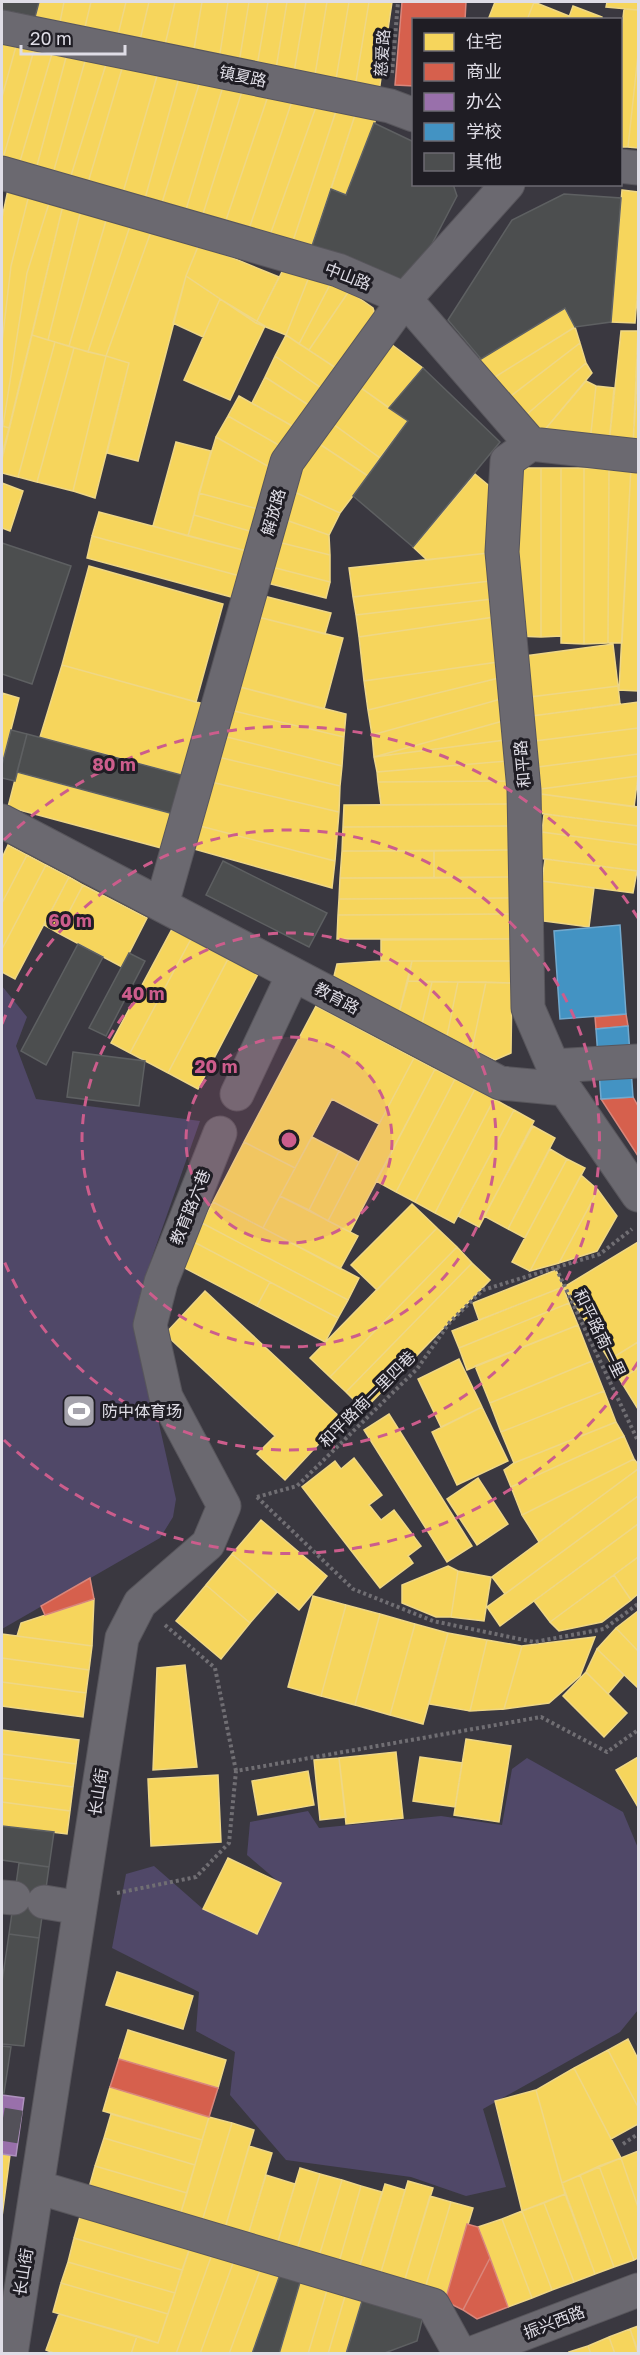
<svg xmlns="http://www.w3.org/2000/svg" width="640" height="2355" viewBox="0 0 640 2355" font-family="'Golos Text','Noto Sans SC',sans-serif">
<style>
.green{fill:#504868}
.homes{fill:#f6d55c;stroke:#efd785;stroke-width:1.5}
.shops{fill:#d6604d;stroke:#d9867b;stroke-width:1.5}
.offices{fill:#9970ab;stroke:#ae91bd;stroke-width:1.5}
.schools{fill:#4393c3;stroke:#72a9ce;stroke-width:1.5}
.building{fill:#4c4e4f;stroke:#5e6062;stroke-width:1.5}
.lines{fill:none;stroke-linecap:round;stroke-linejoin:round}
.minor-tunnel{stroke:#535159;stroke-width:33;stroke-dasharray:33 16;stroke-linecap:butt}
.minor-casing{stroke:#58565c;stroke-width:35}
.path{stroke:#706e73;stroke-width:4;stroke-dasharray:3 3;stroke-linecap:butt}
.minor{stroke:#6b6970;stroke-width:33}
.ring{fill:none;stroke:#cc5d8c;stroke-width:3;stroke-dasharray:10 8}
.labels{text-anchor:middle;stroke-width:6;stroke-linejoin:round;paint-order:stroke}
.street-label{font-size:16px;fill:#dfdde6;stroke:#1f1d24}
.poi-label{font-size:16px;fill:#dfdde6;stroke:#1f1d24;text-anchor:start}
.centre{fill:#cc5d8c;stroke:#1f1d24;stroke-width:3}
.ring-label{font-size:18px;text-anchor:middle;font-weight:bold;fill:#cc5d8c;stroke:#1f1d24;stroke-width:6;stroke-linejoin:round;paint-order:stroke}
</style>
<rect width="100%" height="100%" fill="#3a3840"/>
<path class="green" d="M 2,986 L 27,1017 L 16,1046 L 36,1099 L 200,1121 L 150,1263 L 136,1322 L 176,1499 L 173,1517 L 160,1538 L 2,1629 Z
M 527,1758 L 623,1812 L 638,1848 L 638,2010 L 620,2032 L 483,2109 L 506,2187 L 466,2196 L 411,2177 L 286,2160 L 230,2095 L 235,2052 L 196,2031 L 199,1992 L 112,1948 L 126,1874 L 154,1866 L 203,1909 L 257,1934 L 281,1884 L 247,1855 L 250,1822 L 308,1811 L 319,1828 L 441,1816 L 502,1825 L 512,1769 Z"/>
<path class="homes" d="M 39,2 L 64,2 L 60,22 L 35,17 Z
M 64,2 L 91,2 L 85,27 L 60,22 Z
M 91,2 L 126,2 L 118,35 L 85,27 Z
M 126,2 L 149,2 L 140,40 L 118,35 Z
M 149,2 L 175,2 L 165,45 L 140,40 Z
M 175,2 L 202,2 L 194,50 L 165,45 Z
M 202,2 L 228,2 L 218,66 L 192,61 Z
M 228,2 L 249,2 L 238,69 L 218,66 Z
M 249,2 L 268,2 L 256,72 L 238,69 Z
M 268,2 L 287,2 L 275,75 L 256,72 Z
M 287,2 L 306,2 L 293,78 L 275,75 Z
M 306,2 L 327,2 L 314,81 L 293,78 Z
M 327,2 L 349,2 L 335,85 L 314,81 Z
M 349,2 L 369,2 L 355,88 L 335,85 Z
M 369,2 L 392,2 L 379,92 L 355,88 Z
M 495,2 L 534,2 L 527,20 L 488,20 Z
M 534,2 L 569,16 L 568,20 L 527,20 Z
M 607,2 L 638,2 L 638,10 L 606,7 Z
M 573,6 L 602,17 L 602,20 L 568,20 Z
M 624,9 L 638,10 L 638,55 L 628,147 L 620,147 L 620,45 Z
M 2,35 L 18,39 L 2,97 Z
M 18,39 L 36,43 L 2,162 L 2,97 Z
M 36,43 L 54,47 L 18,168 L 2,162 Z
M 54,47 L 68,50 L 35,173 L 18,168 Z
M 68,50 L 87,54 L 52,177 L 35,173 Z
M 87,54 L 108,58 L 69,182 L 52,177 Z
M 638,55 L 638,148 L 628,147 Z
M 108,58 L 124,62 L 87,186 L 69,182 Z
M 124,62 L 159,69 L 122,196 L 87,186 Z
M 159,69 L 180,74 L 144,202 L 122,196 Z
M 180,74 L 201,78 L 161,206 L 144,202 Z
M 201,78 L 224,83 L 185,213 L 161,206 Z
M 224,83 L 243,88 L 202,217 L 185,213 Z
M 243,88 L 269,93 L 225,223 L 202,217 Z
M 269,93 L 293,98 L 249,229 L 225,223 Z
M 293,98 L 317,104 L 270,235 L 249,229 Z
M 317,104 L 337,108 L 293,241 L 270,235 Z
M 337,108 L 356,112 L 312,246 L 293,241 Z
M 356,112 L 376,119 L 346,195 L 331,189 Z
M 9,185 L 30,191 L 11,266 L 2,343 L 2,218 Z
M 622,190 L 638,192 L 638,286 L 635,323 L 611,322 Z
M 30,191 L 51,197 L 27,273 L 3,426 L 2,426 L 2,343 L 11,266 Z
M 51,197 L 64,201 L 9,428 L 3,426 L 27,273 Z
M 64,201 L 82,206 L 48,340 L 32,335 Z
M 82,206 L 108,214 L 69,346 L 48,340 Z
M 108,214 L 132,220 L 88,352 L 69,346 Z
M 132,220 L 153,226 L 106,356 L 88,352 Z
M 153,226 L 199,244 L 186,276 L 138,461 L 107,453 L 129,363 L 106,356 Z
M 199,244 L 279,277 L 256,323 L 186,276 Z
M 286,264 L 311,272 L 286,335 L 256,323 Z
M 311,272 L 333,279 L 299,344 L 286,335 Z
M 186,276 L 220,299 L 203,337 L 173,323 Z
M 333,279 L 349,291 L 309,350 L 299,344 Z
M 349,291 L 373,308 L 376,318 L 339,370 L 309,350 Z
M 220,299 L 265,326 L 230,400 L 184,380 Z
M 565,308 L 575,327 L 487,382 L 473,363 Z
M 575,327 L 580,343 L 507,399 L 487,382 Z
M 621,331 L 638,331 L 633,446 L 609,444 Z
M 32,335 L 55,342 L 18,477 L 2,473 L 2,459 Z
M 286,335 L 339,370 L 324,390 L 275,356 Z
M 55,342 L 74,348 L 37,482 L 18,477 Z
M 580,343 L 586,363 L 525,416 L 507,399 Z
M 391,344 L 423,368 L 389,408 L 357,385 Z
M 74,348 L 106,356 L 73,491 L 37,482 Z
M 106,356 L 129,363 L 95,498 L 73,491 Z
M 275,356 L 324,390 L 310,406 L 265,377 Z
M 586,363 L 592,373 L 542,433 L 525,416 Z
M 638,365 L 638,446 L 633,446 Z
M 265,377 L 310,406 L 294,427 L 252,403 Z
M 586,381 L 596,386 L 590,442 L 542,433 Z
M 357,385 L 408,421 L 380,458 L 329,421 Z
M 596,386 L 614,388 L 609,444 L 590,442 Z
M 239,396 L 294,427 L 282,447 L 228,416 Z
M 228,416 L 282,447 L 271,468 L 216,437 Z
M 329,421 L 380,458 L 368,476 L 315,441 Z
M 2,426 L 9,428 L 3,451 L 2,450 Z
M 216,437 L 271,468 L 258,509 L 199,493 Z
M 315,441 L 368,476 L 340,513 L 288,489 Z
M 176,442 L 211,451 L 188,536 L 153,526 Z
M 631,467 L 638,468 L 638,691 L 619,690 Z
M 631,467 L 622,643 L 608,643 L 609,468 Z
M 515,468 L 541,468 L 541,637 L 516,636 Z
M 541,468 L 561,468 L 561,636 L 541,637 Z
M 561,468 L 584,468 L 584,644 L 561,643 Z
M 584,468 L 609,468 L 608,643 L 584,644 Z
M 475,474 L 493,489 L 488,553 L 427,560 L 413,547 Z
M 2,483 L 23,491 L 10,531 L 2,528 Z
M 288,489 L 340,513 L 329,535 L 280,518 Z
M 199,493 L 258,509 L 253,532 L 194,515 Z
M 99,512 L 247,551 L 240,576 L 92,536 Z
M 194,515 L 253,532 L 247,551 L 188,536 Z
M 280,518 L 329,535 L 330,555 L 274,541 Z
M 92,536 L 240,576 L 235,598 L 87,558 Z
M 274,541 L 330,555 L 330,582 L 268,566 Z
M 488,553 L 490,581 L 353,597 L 349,568 Z
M 89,566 L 223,604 L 196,702 L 62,665 Z
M 268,566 L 330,582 L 326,598 L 263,582 Z
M 490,581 L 492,599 L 356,615 L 353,597 Z
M 260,595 L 331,613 L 325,634 L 254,616 Z
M 492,599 L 494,617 L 359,637 L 356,615 Z
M 254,616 L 343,638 L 324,709 L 236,686 Z
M 494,617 L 498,662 L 364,681 L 359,637 Z
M 613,644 L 618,686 L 530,697 L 525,656 Z
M 498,662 L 499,678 L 368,710 L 364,681 Z
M 62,665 L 204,704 L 185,776 L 40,737 Z
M 499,678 L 501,699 L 372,735 L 368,710 Z
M 236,686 L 346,714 L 344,737 L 230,710 Z
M 618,686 L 620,704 L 532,716 L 530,697 Z
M 2,693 L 19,698 L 2,765 Z
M 501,699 L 503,721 L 374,757 L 372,735 Z
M 638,702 L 638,728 L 535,741 L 532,716 Z
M 230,710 L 344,737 L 342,766 L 223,736 Z
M 503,721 L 505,740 L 374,757 Z
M 638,728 L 638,754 L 538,767 L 535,741 Z
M 223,736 L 342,766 L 340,786 L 218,757 Z
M 505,740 L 507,761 L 377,772 L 374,757 Z
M 638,754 L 638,776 L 541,789 L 538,767 Z
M 218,757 L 340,786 L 339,812 L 211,782 Z
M 507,761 L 509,781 L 378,782 L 377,772 Z
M 17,772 L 174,814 L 165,849 L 8,807 Z
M 638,776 L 634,807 L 541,794 L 541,789 Z
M 509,781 L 511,804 L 381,805 L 378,782 Z
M 211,782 L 339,812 L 335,861 L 200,826 Z
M 541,794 L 638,807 L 638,826 L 538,813 Z
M 511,804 L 511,826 L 343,827 L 344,805 Z
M 544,814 L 638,826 L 638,845 L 542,832 Z
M 200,826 L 335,861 L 332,888 L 194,849 Z
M 511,826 L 511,850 L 342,851 L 343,827 Z
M 542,832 L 638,845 L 638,871 L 538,858 Z
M 8,845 L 27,855 L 2,903 L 2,858 Z
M 511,850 L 511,877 L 434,878 L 434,851 Z
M 342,851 L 434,851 L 434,878 L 340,878 Z
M 27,855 L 46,865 L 2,949 L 2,903 Z
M 545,859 L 637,871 L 633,893 L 542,881 Z
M 46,865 L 69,877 L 15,979 L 2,972 L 2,949 Z
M 69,877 L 83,885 L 58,933 L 44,925 Z
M 511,877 L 511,898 L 339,899 L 340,878 Z
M 542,881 L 594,888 L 589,927 L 537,920 Z
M 83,885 L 147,918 L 122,967 L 58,933 Z
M 511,898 L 511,914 L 338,915 L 339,899 Z
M 511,914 L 512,939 L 337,939 L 338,915 Z
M 172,929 L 191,939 L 130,1053 L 111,1043 Z
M 191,939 L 228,959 L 168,1073 L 130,1053 Z
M 512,939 L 512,961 L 381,961 L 381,940 Z
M 228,959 L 258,974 L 198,1089 L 168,1073 Z
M 381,961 L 412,961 L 399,1013 L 333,980 L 337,964 Z
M 412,961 L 512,961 L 512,983 L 408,981 Z
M 408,981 L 432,982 L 422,1024 L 399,1013 Z
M 432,982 L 458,982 L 447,1036 L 422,1024 Z
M 458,982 L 486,982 L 472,1049 L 447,1036 Z
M 486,982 L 512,983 L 511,1053 L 495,1060 L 472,1049 Z
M 316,1006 L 414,1058 L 379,1124 L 332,1099 L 295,1168 L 244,1142 Z
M 414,1058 L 435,1069 L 350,1232 L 328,1221 Z
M 435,1069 L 455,1079 L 396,1192 L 376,1181 Z
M 455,1079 L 475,1089 L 415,1202 L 396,1192 Z
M 475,1089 L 494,1099 L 435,1213 L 415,1202 Z
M 494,1099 L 514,1110 L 454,1223 L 435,1213 Z
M 514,1110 L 534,1121 L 479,1227 L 458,1216 Z
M 533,1126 L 555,1138 L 508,1229 L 484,1216 Z
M 312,1137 L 339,1151 L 309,1210 L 280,1196 Z
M 244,1142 L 295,1168 L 263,1228 L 213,1202 Z
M 550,1149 L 567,1159 L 525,1238 L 508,1229 Z
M 339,1151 L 359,1162 L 328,1221 L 309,1210 Z
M 567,1159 L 585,1168 L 530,1271 L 512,1262 Z
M 581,1175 L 598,1190 L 559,1263 L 530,1271 Z
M 598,1190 L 617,1216 L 597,1251 L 559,1263 Z
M 280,1196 L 358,1236 L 340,1269 L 263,1228 Z
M 213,1202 L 359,1278 L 348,1300 L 202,1223 Z
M 412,1204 L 437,1228 L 377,1290 L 351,1265 Z
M 202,1223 L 348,1300 L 338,1318 L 192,1241 Z
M 437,1228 L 457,1247 L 330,1377 L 310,1358 Z
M 192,1241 L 270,1282 L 257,1306 L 179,1265 Z
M 638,1242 L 638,1342 L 609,1360 L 564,1287 Z
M 457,1247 L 472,1263 L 346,1392 L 330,1377 Z
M 472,1263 L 490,1280 L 364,1410 L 346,1392 Z
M 556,1270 L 563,1287 L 479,1320 L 473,1303 Z
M 270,1282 L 338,1318 L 325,1342 L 257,1306 Z
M 563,1287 L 569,1303 L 459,1348 L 452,1331 Z
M 205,1291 L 342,1419 L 285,1480 L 257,1454 L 275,1436 L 165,1334 Z
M 569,1303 L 578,1325 L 467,1370 L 459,1348 Z
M 578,1325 L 592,1361 L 490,1403 L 475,1366 Z
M 638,1342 L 638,1368 L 620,1380 L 609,1360 Z
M 459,1359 L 482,1407 L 441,1427 L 418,1379 Z
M 592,1361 L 604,1391 L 501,1432 L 490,1403 Z
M 638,1368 L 638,1409 L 620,1380 Z
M 604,1391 L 616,1422 L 514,1463 L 501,1432 Z
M 482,1407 L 508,1461 L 457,1485 L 432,1432 Z
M 389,1414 L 472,1546 L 447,1562 L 364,1430 Z
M 616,1422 L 624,1436 L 511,1487 L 504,1470 L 514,1463 Z
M 624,1436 L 634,1459 L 522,1515 L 511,1487 Z
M 354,1458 L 382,1495 L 369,1505 L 381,1520 L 394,1510 L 421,1546 L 408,1556 L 413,1563 L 380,1588 L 302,1487 L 335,1461 L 341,1469 Z
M 634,1459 L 638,1464 L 638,1469 L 539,1542 L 522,1515 Z
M 638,1469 L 638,1496 L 505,1594 L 492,1577 Z
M 478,1478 L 508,1524 L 477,1545 L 447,1499 Z
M 638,1496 L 638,1524 L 500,1626 L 487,1607 Z
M 261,1520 L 327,1576 L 299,1610 L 232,1554 Z
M 638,1524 L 638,1557 L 550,1622 L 534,1601 Z
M 232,1554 L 277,1592 L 250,1623 L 206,1585 Z
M 638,1557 L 638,1594 L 631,1600 L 614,1575 Z
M 448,1566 L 458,1571 L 451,1617 L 436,1617 L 402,1603 L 402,1585 Z
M 458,1571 L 491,1577 L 484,1621 L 451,1617 Z
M 614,1575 L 631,1600 L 602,1622 L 559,1631 L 550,1622 Z
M 206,1585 L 250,1623 L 221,1659 L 176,1621 Z
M 313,1596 L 346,1605 L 321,1696 L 288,1687 Z
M 94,1599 L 92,1646 L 17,1636 L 21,1623 Z
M 346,1605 L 380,1614 L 355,1705 L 321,1696 Z
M 638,1611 L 638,1651 L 616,1628 Z
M 380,1614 L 415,1624 L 390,1715 L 355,1705 Z
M 415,1624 L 448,1633 L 423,1724 L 390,1715 Z
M 616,1628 L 638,1651 L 638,1688 L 597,1649 Z
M 448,1633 L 487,1640 L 470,1711 L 429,1704 Z
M 2,1634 L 92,1646 L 89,1670 L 2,1658 Z
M 595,1637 L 580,1676 L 549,1703 L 504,1709 L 522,1646 Z
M 487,1640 L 522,1646 L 504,1709 L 470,1711 Z
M 597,1649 L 624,1675 L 608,1694 L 586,1672 Z
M 2,1658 L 89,1670 L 86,1693 L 2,1682 Z
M 185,1665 L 197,1767 L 153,1770 L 157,1668 Z
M 586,1672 L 627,1713 L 604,1737 L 563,1696 Z
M 2,1682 L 86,1693 L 83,1717 L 2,1706 Z
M 2,1730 L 79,1740 L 76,1764 L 2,1754 Z
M 466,1739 L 511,1746 L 499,1822 L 454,1815 Z
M 396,1752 L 403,1818 L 346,1824 L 339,1758 Z
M 2,1754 L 76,1764 L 73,1787 L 2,1778 Z
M 420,1757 L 462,1763 L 455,1807 L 413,1801 Z
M 638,1757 L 638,1807 L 616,1770 Z
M 339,1758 L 346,1817 L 320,1820 L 314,1760 Z
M 308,1771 L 314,1805 L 258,1815 L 252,1781 Z
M 218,1775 L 221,1842 L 151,1846 L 148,1779 Z
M 2,1778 L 73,1787 L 70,1811 L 2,1802 Z
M 2,1802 L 70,1811 L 67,1834 L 2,1826 Z
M 228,1858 L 281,1883 L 257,1934 L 203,1909 Z
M 117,1972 L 193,1996 L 183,2029 L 106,2005 Z
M 128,2030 L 226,2060 L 218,2088 L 119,2059 Z
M 628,2039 L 638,2059 L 638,2107 L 608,2050 Z
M 608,2050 L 638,2107 L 638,2124 L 611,2139 L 574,2068 Z
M 574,2068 L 621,2158 L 562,2183 L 536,2090 Z
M 110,2087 L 209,2117 L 202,2140 L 103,2111 Z
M 536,2090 L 565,2194 L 522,2211 L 495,2101 Z
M 111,2114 L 202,2140 L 195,2165 L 104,2138 Z
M 209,2117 L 232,2123 L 200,2228 L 178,2222 Z
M 232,2123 L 254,2130 L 223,2235 L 200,2228 Z
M 104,2138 L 195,2165 L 187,2193 L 95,2166 Z
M 249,2146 L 272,2153 L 246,2242 L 223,2235 Z
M 638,2151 L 638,2207 L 621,2158 Z
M 2,2154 L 10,2155 L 2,2217 Z
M 621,2158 L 638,2207 L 638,2258 L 634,2260 L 599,2166 Z
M 95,2166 L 187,2193 L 178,2222 L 87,2195 Z
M 599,2166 L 634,2260 L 614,2267 L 580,2175 Z
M 300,2168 L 320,2174 L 295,2256 L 275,2251 Z
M 320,2174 L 342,2180 L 317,2263 L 295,2256 Z
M 266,2175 L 295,2184 L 275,2251 L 246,2242 Z
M 580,2175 L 614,2267 L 595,2274 L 562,2183 Z
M 342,2180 L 361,2186 L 337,2269 L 317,2263 Z
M 408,2181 L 433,2188 L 402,2289 L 378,2282 Z
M 385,2184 L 405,2190 L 378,2282 L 357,2275 Z
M 361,2186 L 382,2192 L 357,2275 L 337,2269 Z
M 565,2194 L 595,2274 L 574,2282 L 544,2203 Z
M 430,2196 L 451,2202 L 423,2295 L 402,2289 Z
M 451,2202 L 473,2208 L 445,2301 L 423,2295 Z
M 544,2203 L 574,2282 L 552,2290 L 522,2211 Z
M 83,2206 L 193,2239 L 182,2270 L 74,2238 Z
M 522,2211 L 552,2290 L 532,2298 L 502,2219 Z
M 502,2219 L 532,2298 L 508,2307 L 478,2227 Z
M 74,2238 L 182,2270 L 175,2293 L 68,2262 Z
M 193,2239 L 215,2246 L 176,2354 L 131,2354 L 137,2336 L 158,2343 Z
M 215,2246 L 237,2252 L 200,2354 L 176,2354 Z
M 237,2252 L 264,2260 L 229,2354 L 200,2354 Z
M 264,2260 L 283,2266 L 252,2354 L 229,2354 Z
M 68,2262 L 175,2293 L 168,2314 L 61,2283 Z
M 303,2272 L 330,2280 L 308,2354 L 279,2354 Z
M 330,2280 L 348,2286 L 328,2354 L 308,2354 Z
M 61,2283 L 168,2314 L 158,2343 L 53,2312 Z
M 348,2286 L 365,2291 L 346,2354 L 328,2354 Z
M 59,2314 L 137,2336 L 131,2354 L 56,2354 L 46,2350 Z
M 638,2326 L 638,2351 L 630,2329 Z
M 630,2329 L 638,2354 L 615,2354 L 609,2337 Z
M 609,2337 L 615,2354 L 591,2354 L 588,2346 Z
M 588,2346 L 591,2354 L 570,2354 L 569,2352 Z"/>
<path class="shops" d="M 402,2 L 466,2 L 465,20 L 414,20 L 414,86 L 395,85 Z
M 626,1014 L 628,1026 L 596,1029 L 595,1017 Z
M 633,1097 L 638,1106 L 638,1156 L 601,1099 Z
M 90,1578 L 94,1599 L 45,1615 L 41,1606 Z
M 119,2059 L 218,2088 L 209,2117 L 110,2087 Z
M 467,2224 L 478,2227 L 490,2258 L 463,2310 L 445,2301 Z
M 490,2258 L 508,2307 L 477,2319 L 463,2310 Z"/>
<path class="offices" d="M 2,2095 L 24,2098 L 16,2156 L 2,2154 Z"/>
<path class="schools" d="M 620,925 L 626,1014 L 560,1019 L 554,931 Z
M 628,1026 L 633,1097 L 601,1099 L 596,1029 Z"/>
<path class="building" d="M 2,2 L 39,2 L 35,17 L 2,10 Z
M 374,123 L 414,142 L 414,184 L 453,184 L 457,196 L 410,286 L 312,246 L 331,189 L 346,195 Z
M 564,194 L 621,198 L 611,322 L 575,327 L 565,308 L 481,359 L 448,320 L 512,220 Z
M 423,368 L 500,442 L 413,547 L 353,496 L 408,421 L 389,408 Z
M 2,543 L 71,566 L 32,684 L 2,674 Z
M 11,730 L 27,734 L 15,781 L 2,778 L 2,765 Z
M 27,734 L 185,776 L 174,814 L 17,772 Z
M 223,861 L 327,913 L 309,947 L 206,895 Z
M 78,944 L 103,957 L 46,1065 L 21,1051 Z
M 129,953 L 145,961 L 106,1036 L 89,1028 Z
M 73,1052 L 145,1061 L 139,1106 L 67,1097 Z
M 2,1826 L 54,1832 L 49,1867 L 2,1860 Z
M 19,1863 L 49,1867 L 39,1938 L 9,1934 Z
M 9,1934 L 39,1938 L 24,2046 L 2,2044 L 2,1982 Z
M 2,2046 L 11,2047 L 4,2093 L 2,2093 Z
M 283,2266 L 303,2272 L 279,2354 L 252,2354 Z
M 365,2291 L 425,2308 L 417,2341 L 382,2354 L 346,2354 Z"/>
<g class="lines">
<path class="minor-tunnel" d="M 2,2124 L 20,2127"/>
<g class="minor-casing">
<path id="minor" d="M 2,27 L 390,106 L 414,115
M 620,166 L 638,168
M 2,173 L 338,270 L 405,299 L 531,444 L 638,456
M 531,444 L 507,461 L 502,552 L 524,790 L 528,1008 L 553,1066 L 565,1089
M 2,821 L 500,1083 L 565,1089 L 638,1195
M 162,904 L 287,462 L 405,299 L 508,184
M 553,1066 L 638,1061
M 237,1094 L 293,975
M 2,1897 L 14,1898
M 44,1902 L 80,1908
M 37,2187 L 433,2305 L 460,2354
M 11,2354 L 122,1638 L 140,1603 L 208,1544 L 224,1506 L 166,1397 L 150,1325 L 161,1282 L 220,1133
M 470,2354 L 638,2290"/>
</g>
<path class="path" d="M 392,73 L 398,2
M 556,1268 L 638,1441
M 257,1497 L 297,1486 L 417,1369 L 450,1322 L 483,1290 L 600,1254 L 632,1229
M 257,1497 L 353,1589 L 433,1621 L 534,1642 L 604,1629 L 638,1604
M 165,1625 L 215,1668 L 236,1771
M 117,1893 L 196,1877 L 229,1843 L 236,1771 L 541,1717 L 607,1752 L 638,1730
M 623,2144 L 638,2134"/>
<use href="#minor" class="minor"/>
</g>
<circle cx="289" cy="1140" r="103" fill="#cc5d8c" fill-opacity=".12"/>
<g class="ring">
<circle cx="289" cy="1140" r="103"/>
<circle cx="289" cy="1140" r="207"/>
<path d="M2 1024A310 310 0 1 1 2 1256"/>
<path d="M638 1362A414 414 0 0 1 4 1440M4 840A414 414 0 0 1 638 918"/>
</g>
<defs>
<g id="stadium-square" transform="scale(1.725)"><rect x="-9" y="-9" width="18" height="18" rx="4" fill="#a5a3ac" stroke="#1f1d24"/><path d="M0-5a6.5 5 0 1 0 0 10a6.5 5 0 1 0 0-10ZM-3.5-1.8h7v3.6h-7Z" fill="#fff"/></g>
</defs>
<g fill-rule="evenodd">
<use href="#stadium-square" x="79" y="1411"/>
</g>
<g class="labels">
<g class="street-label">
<text transform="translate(382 53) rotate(-86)" y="6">慈爱路</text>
<text transform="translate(243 76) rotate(12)" y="6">镇夏路</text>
<text transform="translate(348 276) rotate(21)" y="6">中山路</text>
<text transform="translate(273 512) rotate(-74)" y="6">解放路</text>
<text transform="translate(522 764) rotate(-95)" y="6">和平路</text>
<text transform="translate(337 998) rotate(28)" y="6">教育路</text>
<text transform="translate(190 1207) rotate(-68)" y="6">教育路六巷</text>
<text transform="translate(600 1333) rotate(64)" y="6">和平路南一里</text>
<text transform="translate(367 1399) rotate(-45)" y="6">和平路南一里四巷</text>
<text transform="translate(98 1792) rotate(-81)" y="6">长山街</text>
<text transform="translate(23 2272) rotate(-81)" y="6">长山街</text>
<text transform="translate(554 2322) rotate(-21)" y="6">振兴西路</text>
</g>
<g class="poi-label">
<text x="102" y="1417">防中体育场</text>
</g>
</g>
<circle cx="289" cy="1140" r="9" class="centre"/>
<g class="ring-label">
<text x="114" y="771">80 m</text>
<text x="70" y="927">60 m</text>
<text x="143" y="1000">40 m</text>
<text x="216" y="1073">20 m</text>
</g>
<rect width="640" height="2355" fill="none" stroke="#dfdde6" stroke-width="6"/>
<rect x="412" y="18" width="210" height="168" fill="#1f1d24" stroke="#6c6a72" stroke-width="1.5"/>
<rect x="424" y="33" width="30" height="18" fill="#f6d55c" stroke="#6c6a72" stroke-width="1.5"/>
<text x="466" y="48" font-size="18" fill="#dfdde6">住宅</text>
<rect x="424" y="63" width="30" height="18" fill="#d6604d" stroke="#6c6a72" stroke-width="1.5"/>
<text x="466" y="78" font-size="18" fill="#dfdde6">商业</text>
<rect x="424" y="93" width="30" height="18" fill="#9970ab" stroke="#6c6a72" stroke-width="1.5"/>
<text x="466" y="108" font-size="18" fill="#dfdde6">办公</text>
<rect x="424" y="123" width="30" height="18" fill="#4393c3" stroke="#6c6a72" stroke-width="1.5"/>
<text x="466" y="138" font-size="18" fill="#dfdde6">学校</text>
<rect x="424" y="153" width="30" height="18" fill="#4c4e4f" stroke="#6c6a72" stroke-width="1.5"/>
<text x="466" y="168" font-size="18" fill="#dfdde6">其他</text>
<path d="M21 45v9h104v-9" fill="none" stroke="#dfdde6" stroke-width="3"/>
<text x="30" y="45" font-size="18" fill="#dfdde6" stroke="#1f1d24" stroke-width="4.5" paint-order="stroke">20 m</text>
</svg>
